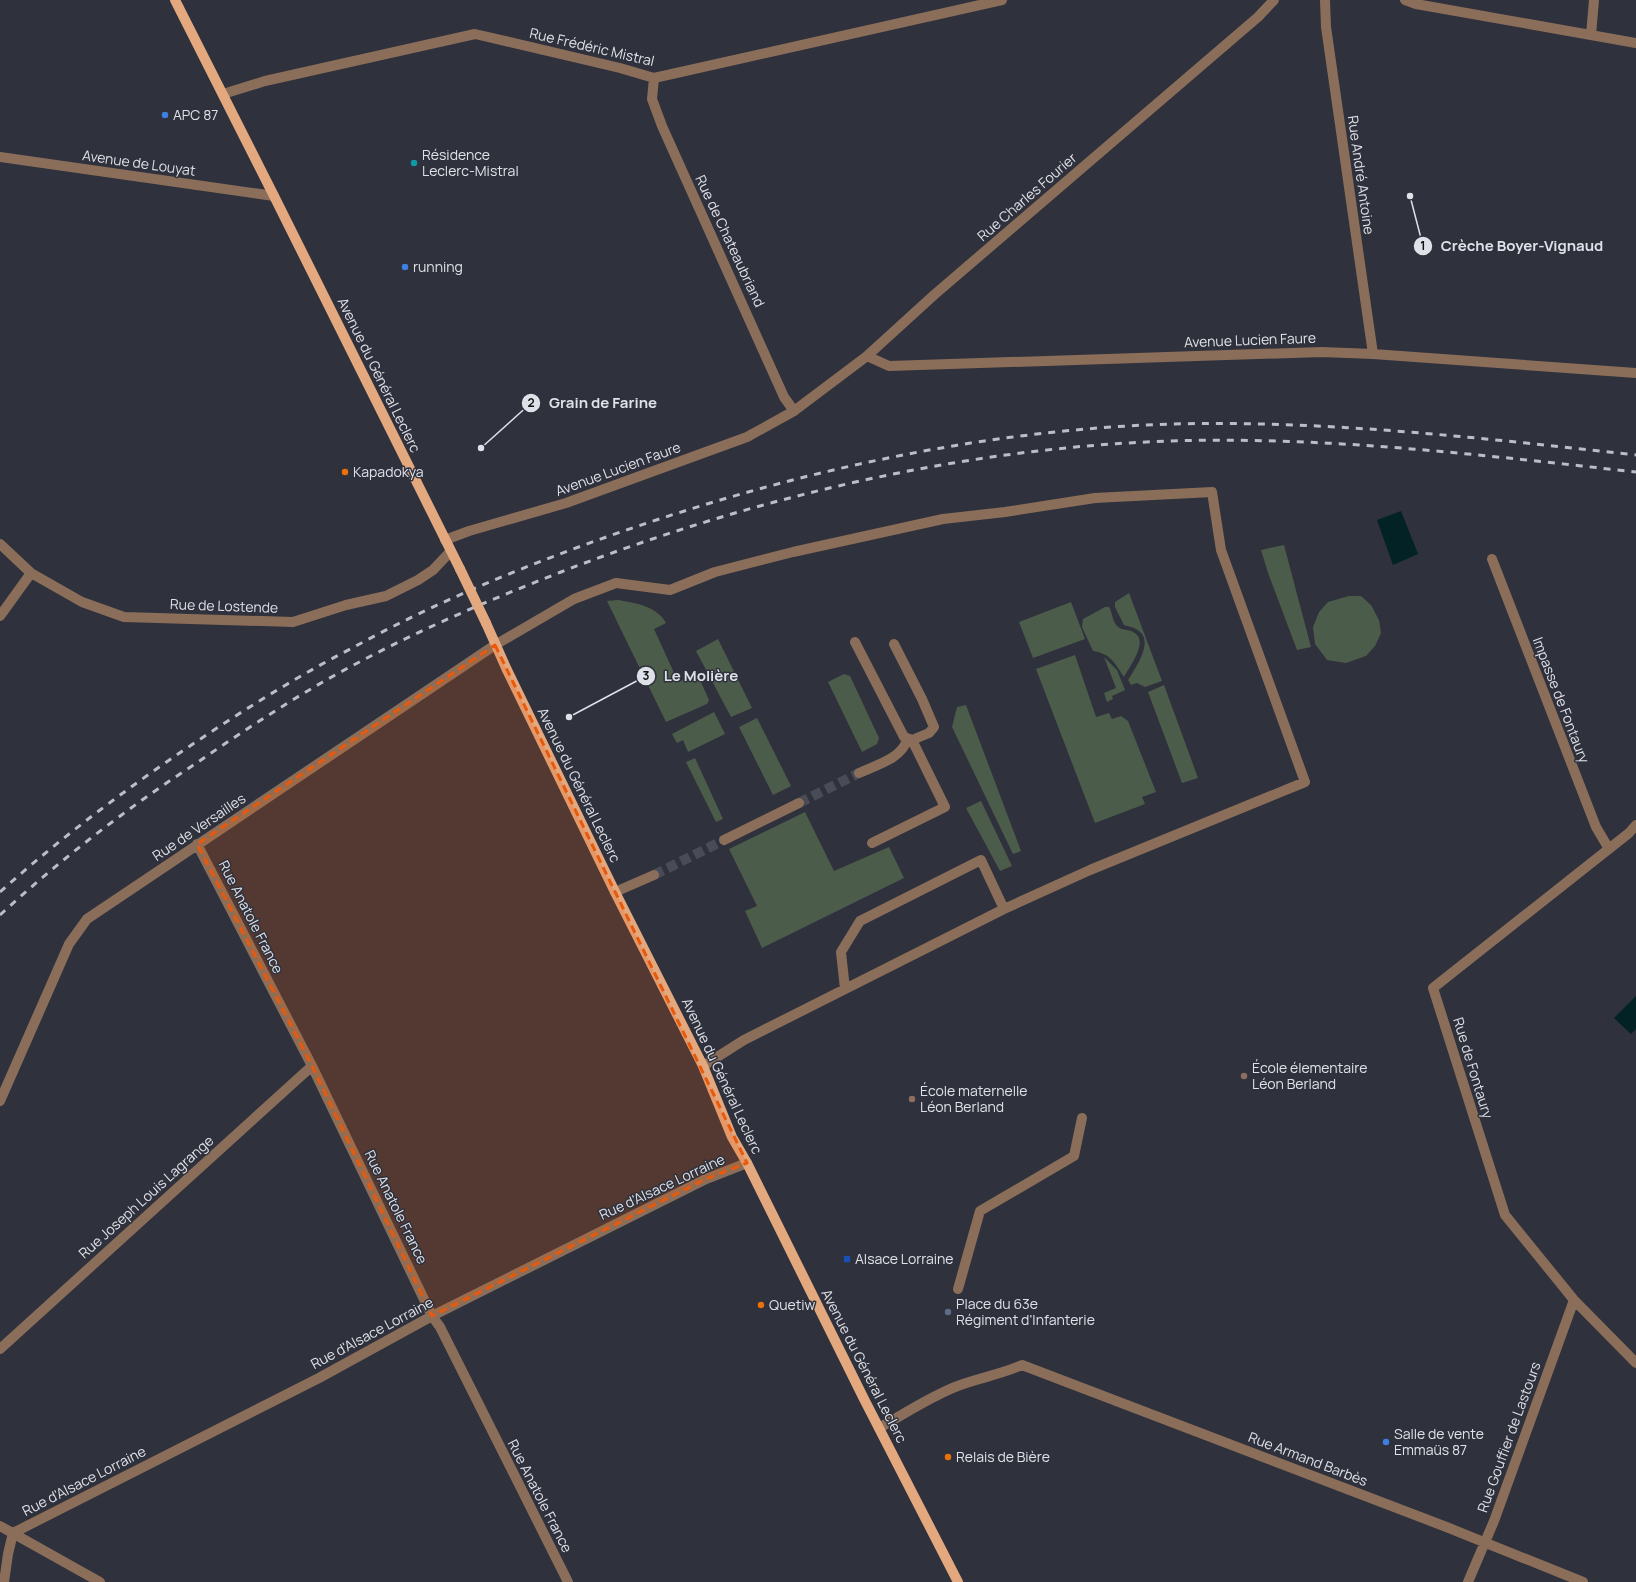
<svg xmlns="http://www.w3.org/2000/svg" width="1636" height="1582" viewBox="0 0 1636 1582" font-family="Manrope,sans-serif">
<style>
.green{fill:#4c5c4a}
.water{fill:#032225}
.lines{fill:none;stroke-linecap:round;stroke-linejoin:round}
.minor-tunnel{stroke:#494b56;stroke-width:10;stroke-dasharray:10 5;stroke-linecap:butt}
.minor{stroke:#8b6e5a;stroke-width:10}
.major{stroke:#e4a87f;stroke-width:10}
.rail{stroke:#bcbec6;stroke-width:3;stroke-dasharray:7 7;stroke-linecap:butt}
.major-bridge{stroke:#e4a87f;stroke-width:10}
.marked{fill:#e8590c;fill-opacity:0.2;stroke:#e8590c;stroke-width:3;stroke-dasharray:8 5;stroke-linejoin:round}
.shop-dot{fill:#3f7fe0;stroke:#2f313c;stroke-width:1.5}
.culture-dot{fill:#0f9aa8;stroke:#2f313c;stroke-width:1.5}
.food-dot{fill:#e8710a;stroke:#2f313c;stroke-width:1.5}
.education-dot{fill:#8d6e63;stroke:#2f313c;stroke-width:1.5}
.transit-dot{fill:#1a4fb4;stroke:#2f313c;stroke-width:1.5}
.service-dot{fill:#5c6f8a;stroke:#2f313c;stroke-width:1.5}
.labels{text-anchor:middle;stroke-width:3;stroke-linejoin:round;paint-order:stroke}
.street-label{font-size:14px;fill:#dfe1e8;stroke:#2f313c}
.poi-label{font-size:14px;fill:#dfe1e8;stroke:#2f313c;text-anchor:start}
.leader{fill:none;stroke:#dfe1e8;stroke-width:1.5}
.callout-dot{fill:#dfe1e8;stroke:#2f313c;stroke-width:1.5}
.mark-label{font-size:12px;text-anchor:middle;font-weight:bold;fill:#111}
.callout-label{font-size:15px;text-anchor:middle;font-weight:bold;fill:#dfe1e8;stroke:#2f313c;stroke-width:3;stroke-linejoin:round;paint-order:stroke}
</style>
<rect width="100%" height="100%" fill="#2f313c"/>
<path class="green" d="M 1284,545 L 1311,647 L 1297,650 L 1268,573 L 1261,550 Z
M 1129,593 L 1162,681 L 1145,687 L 1137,683 L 1131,685 L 1128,680 C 1135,669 1154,642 1139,631 C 1134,627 1130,627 1124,625 L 1115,607 L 1115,602 Z
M 1349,596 L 1361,596 L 1371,605 L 1379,620 L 1381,633 L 1375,646 L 1366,656 L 1346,663 L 1327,660 L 1315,644 L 1313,627 L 1319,612 L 1328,602 Z
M 618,600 C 635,603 657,606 666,623 L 654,629 L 675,675 L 679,682 L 697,673 L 709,700 L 707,704 L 666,722 L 607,601 Z
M 1071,602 L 1085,639 L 1033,658 L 1019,622 Z
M 1105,607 L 1109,607 C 1113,614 1112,621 1118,627 C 1123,631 1129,629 1133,632 C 1150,640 1130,666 1124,677 C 1114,662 1111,654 1093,651 L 1082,627 L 1083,619 Z
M 718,639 L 752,708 L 731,717 L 696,651 Z
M 1075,655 L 1096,717 L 1109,713 L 1112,719 L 1121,716 L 1128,721 L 1156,792 L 1142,797 L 1145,804 L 1095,823 L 1036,669 Z
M 1104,657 L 1117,670 L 1125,690 L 1112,696 L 1113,699 L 1107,702 L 1104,693 L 1116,688 Z
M 844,674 L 850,676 L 879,738 L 877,744 L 862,752 L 828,682 Z
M 1164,685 L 1198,778 L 1182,783 L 1148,692 Z
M 966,705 L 1021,851 L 1013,854 L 952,727 L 957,707 Z
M 714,712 L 725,734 L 688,752 L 683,740 L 677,743 L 672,734 Z
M 757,718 L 791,786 L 773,795 L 739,727 Z
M 695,758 L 723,819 L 716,822 L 686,762 Z
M 981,801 L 1012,866 L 1000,871 L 966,808 Z
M 805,812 L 834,871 L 889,847 L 904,878 L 762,948 L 745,911 L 757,906 L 729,849 Z"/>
<path class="water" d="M 1401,511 L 1418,554 L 1393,565 L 1377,520 Z
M 1636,996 L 1636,1029 L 1631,1034 L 1614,1018 Z"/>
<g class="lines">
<path class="minor-tunnel" d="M 799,803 L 859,773
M 654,875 L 724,840"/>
<path class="minor" d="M 1325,0 L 1326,27 L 1373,354
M 1405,0 L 1416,4 L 1636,43
M 1591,35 L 1594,0
M 654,78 L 652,99 L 662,126 L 784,397 L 794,411
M 223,94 L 265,81 L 475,34 L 620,68 L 654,78 L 1002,0
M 0,157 L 274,196
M 867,356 L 889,366 L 1322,352 L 1373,354 L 1636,373
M 445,540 L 469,531 L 566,503 L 747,437 L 794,411 L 867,356 L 934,295 L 1258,17 L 1274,0
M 0,544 L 31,573 L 82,602 L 124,617 L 293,622 L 346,605 L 386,596 L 418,580 L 433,570 L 450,552
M 1492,559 L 1596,827 L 1609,849
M 0,616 L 31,573
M 855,642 L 904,737 L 912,740 L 929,733 L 934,727 L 922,699 L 894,644
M 859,773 C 876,765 901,759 907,740
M 1636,825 L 1629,833 L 1433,988 L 1505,1215 L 1574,1300 L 1636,1363
M 724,840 L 799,803
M 872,843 L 945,807 L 912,740
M 197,844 L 312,1066 L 432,1316 L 440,1327 L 568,1582
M 615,892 L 654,875
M 845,989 L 841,952 L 860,921 L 981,860 L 1004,909
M 0,1101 L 69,944 L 87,919 L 495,645 L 574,599 L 616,583 L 670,590 L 715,572 L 793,552 L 943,519 L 1005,512 L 1095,498 L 1212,492 L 1221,550 L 1305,782 L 1090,870 L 1004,909 L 744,1040 L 703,1066
M 958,1289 L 980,1211 L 1074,1156 L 1082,1118
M 0,1349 L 312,1066
M 879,1428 C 904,1414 928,1398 955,1387 C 977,1378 1000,1375 1022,1365 L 1449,1528 L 1583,1582
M 0,1526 L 100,1582
M 13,1533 L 319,1378 L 432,1316 L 706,1179 L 747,1163
M 4,1582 L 8,1554 L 13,1533
M 1468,1582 L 1494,1521 L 1574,1300"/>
<path class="major" d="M 175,0 L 274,196 L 460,569
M 486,623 L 507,670 L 615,892 L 703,1066 L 732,1137 L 747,1163 L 864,1399 L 958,1582"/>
<path class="rail" d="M 0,892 C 57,841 118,795 181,752 C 237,714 294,678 354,647 C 436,602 524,566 612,535 C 792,472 980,430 1171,424 C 1327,420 1481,438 1636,455
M 0,915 C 61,859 126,809 195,764 C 236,736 278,708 321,683 C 398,639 479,604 561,572 C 755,497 962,448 1170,441 C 1326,436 1481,455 1636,472"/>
<path class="major-bridge" d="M 460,569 L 486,623"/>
</g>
<path class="marked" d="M 495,645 L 747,1163 L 706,1179 L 432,1316 L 312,1066 L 197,844 Z"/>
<g class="shop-dot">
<circle cx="165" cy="115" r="4"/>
<circle cx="405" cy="267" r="4"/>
<circle cx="1386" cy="1442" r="4"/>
</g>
<circle class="culture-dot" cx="414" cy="163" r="4"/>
<g class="food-dot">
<circle cx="345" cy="472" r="4"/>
<circle cx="761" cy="1305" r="4"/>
<circle cx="948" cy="1457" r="4"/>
</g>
<g class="education-dot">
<circle cx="1244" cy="1076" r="4"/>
<circle cx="912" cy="1099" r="4"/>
</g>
<rect class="transit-dot" x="843" y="1255" width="8" height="8" rx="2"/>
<circle class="service-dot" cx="948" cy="1312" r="4"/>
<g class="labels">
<g class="street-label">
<text transform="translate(592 47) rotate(13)" y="5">Rue Frédéric Mistral</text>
<text transform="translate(139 163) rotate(8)" y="5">Avenue de Louyat</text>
<text transform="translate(1361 175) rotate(82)" y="5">Rue André Antoine</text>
<text transform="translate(1027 197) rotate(-41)" y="5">Rue Charles Fourier</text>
<text transform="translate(730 241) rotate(65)" y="5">Rue de Chateaubriand</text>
<text transform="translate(1250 340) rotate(-2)" y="5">Avenue Lucien Faure</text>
<text transform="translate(379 375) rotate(64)" y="5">Avenue du Général Leclerc</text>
<text transform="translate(618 469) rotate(-20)" y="5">Avenue Lucien Faure</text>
<text transform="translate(224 606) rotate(2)" y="5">Rue de Lostende</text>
<text transform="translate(1561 700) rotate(69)" y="5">Impasse de Fontaury</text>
<text transform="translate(579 785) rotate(64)" y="5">Avenue du Général Leclerc</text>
<text transform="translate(199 827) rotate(-34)" y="5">Rue de Versailles</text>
<text transform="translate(251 917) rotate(63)" y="5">Rue Anatole France</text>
<text transform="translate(1473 1068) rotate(73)" y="5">Rue de Fontaury</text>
<text transform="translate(722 1076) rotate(65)" y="5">Avenue du Général Leclerc</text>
<text transform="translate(662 1187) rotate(-25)" y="5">Rue d'Alsace Lorraine</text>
<text transform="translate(146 1197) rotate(-42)" y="5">Rue Joseph Louis Lagrange</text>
<text transform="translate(396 1207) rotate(64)" y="5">Rue Anatole France</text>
<text transform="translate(372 1333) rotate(-28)" y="5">Rue d'Alsace Lorraine</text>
<text transform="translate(864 1366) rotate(63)" y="5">Avenue du Général Leclerc</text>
<text transform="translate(1509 1437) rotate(-70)" y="5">Rue Gouffier de Lastours</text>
<text transform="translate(1308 1459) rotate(21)" y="5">Rue Armand Barbès</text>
<text transform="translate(84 1481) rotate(-27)" y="5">Rue d'Alsace Lorraine</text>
<text transform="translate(540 1496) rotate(63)" y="5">Rue Anatole France</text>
</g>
<g class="poi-label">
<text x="173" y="120">APC 87</text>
<text x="422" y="160">Résidence<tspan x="422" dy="16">Leclerc-Mistral</tspan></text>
<text x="413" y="272">running</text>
<text x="353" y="477">Kapadokya</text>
<text x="1252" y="1073">École élementaire<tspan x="1252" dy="16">Léon Berland</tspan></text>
<text x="920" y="1096">École maternelle<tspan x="920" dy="16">Léon Berland</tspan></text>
<text x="855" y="1264">Alsace Lorraine</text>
<text x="956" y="1309">Place du 63e<tspan x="956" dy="16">Régiment d'Infanterie</tspan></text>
<text x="769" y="1310">Quetiw</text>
<text x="1394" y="1439">Salle de vente<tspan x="1394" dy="16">Emmaüs 87</tspan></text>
<text x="956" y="1462">Relais de Bière</text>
</g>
</g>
<path class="leader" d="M1410 196L1423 246M481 448L531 403M569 717L646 676"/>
<g class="callout-dot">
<circle cx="1410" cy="196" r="4"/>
<circle cx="481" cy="448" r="4"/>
<circle cx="569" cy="717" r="4"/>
<circle cx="1423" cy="246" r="10"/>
<circle cx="531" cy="403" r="10"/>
<circle cx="646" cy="676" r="10"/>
</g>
<g class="mark-label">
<text x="1423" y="250">1</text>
<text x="531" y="407">2</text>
<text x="646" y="680">3</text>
</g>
<g class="callout-label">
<text x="1522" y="251">Crèche Boyer-Vignaud</text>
<text x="603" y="408">Grain de Farine</text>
<text x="701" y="681">Le Molière</text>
</g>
</svg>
